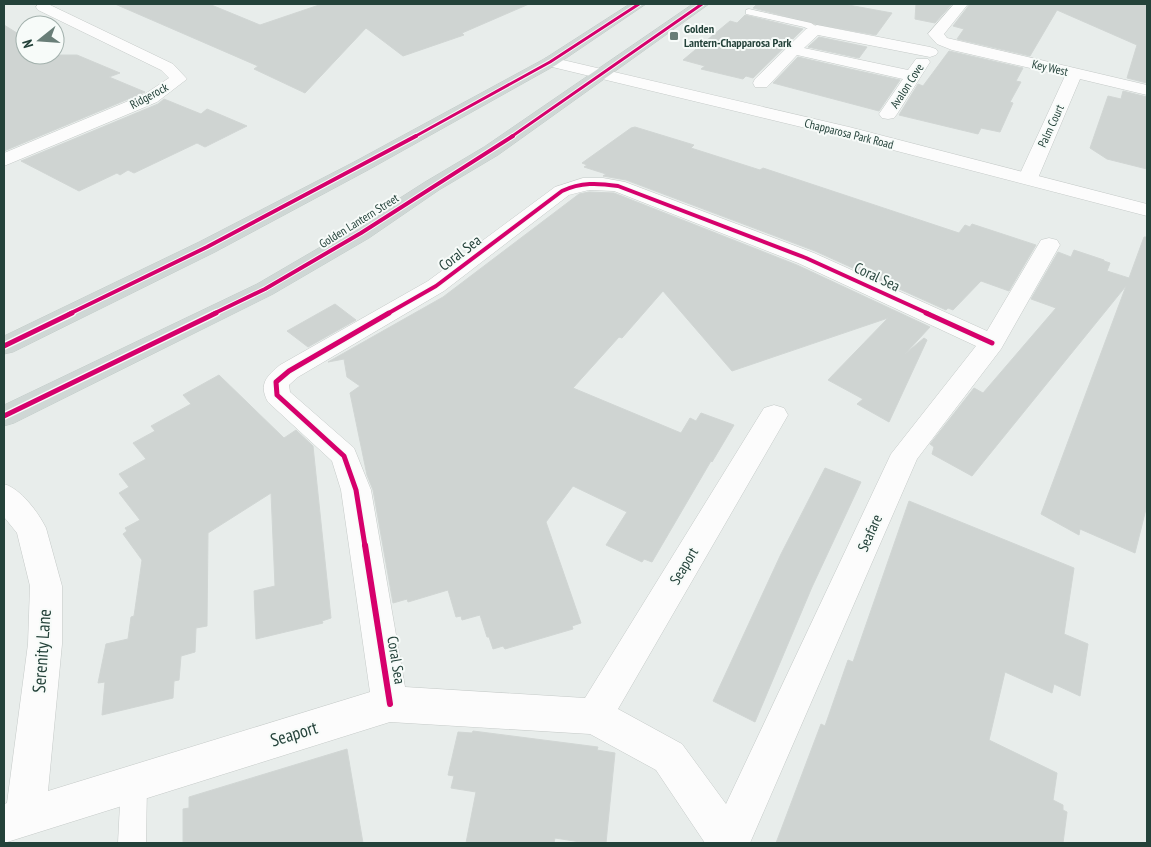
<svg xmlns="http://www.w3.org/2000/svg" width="1151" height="847" viewBox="0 0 1151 847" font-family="'PT Sans Narrow',sans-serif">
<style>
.building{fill:#cfd4d2;stroke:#d1d6d4}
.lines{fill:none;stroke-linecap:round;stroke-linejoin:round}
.service-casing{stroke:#c5cac8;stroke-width:1}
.minor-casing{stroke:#c5cac8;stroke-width:1}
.tertiary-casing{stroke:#c5cac8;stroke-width:1}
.primary-casing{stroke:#c3ccc9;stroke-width:1}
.service{fill:#fcfcfc;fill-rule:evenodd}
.minor{fill:#fcfcfc;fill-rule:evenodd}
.tertiary{fill:#fcfcfc;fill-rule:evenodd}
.primary{fill:#cfd7d5;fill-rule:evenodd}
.cycleway-far3-casing{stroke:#f7fbf9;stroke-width:5}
.cycleway-far2-casing{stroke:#f7fbf9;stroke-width:6}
.cycleway-far1-casing{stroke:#f7fbf9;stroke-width:8}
.cycleway-casing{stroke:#f7fbf9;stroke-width:9}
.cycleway-far3{stroke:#d6006c;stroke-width:3}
.cycleway-far2{stroke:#d6006c;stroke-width:4}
.cycleway-far1{stroke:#d6006c;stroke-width:5}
.cycleway{stroke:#d6006c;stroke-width:6}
.poi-dot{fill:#697e78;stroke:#f7fbf9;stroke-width:2}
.labels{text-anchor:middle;stroke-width:4;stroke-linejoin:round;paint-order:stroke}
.far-poi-label{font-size:12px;font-weight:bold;fill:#24423a;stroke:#f7fbf9;text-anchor:start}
.far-street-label{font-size:12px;fill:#24423a;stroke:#f7fbf9}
.street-label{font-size:15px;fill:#24423a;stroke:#f7fbf9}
.near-street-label{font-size:18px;fill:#24423a;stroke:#f7fbf9}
</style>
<rect width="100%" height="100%" fill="#e8edeb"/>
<path class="building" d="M 115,4 L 209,4 L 260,25 L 322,4 L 529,4 L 462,33 L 464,35 L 403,56 L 366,28 L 305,93 L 254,69 L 258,66 Z
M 757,4 L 843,4 L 892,13 L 876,35 L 815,24 L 753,8 Z
M 916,4 L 952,4 L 935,23 L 915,19 Z
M 970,4 L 1147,4 L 1147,83 L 1127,78 L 1137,45 L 1057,10 L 1030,56 L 957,39 L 964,29 L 953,26 Z
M 745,15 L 803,29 L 753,78 L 746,76 L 743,79 L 701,69 L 705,66 L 683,60 L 730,21 L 737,23 Z
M 4,25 L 25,38 L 25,55 L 77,55 L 120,73 L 109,77 L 145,92 L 4,151 Z
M 819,37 L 867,47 L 859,58 L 808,47 Z
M 949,51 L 1023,68 L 1016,81 L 1021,82 L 1010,102 L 1013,103 L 1000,132 L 981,128 L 978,134 L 899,115 L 918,84 L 923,86 Z
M 798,57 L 850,69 L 900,80 L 879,111 L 773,83 Z
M 1123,91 L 1147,97 L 1147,169 L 1107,159 L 1090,148 L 1108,96 L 1121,99 Z
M 164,99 L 201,114 L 207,109 L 247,126 L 205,147 L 197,143 L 134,173 L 128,170 L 120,175 L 117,173 L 79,191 L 21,161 L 158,104 Z
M 635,127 L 694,145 L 691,148 L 760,170 L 763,168 L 959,233 L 965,225 L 970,227 L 972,224 L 1036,245 L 1009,291 L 981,281 L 953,310 L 948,308 L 946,310 L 815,251 L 626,180 L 603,176 L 606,174 L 584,167 L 587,165 L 582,163 L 631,128 Z
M 589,192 L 614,193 L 797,265 L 930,327 L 905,354 L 924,338 L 927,340 L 889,422 L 857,404 L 863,399 L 828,380 L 888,318 L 732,371 L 663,291 L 622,338 L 619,337 L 573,388 L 681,433 L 690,418 L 696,421 L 701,413 L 734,425 L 712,462 L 711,461 L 652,562 L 644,559 L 642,562 L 606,545 L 627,512 L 573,486 L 546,522 L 581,623 L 572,626 L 573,629 L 505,649 L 503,646 L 493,649 L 489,637 L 487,637 L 480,615 L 462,620 L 461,616 L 456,617 L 448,590 L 408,602 L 407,599 L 393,603 L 373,490 L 367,475 L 350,393 L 360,386 L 347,377 L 344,359 L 328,362 L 443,297 L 579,194 Z
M 1144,237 L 1147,237 L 1147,505 L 1135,553 L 1080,529 L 1079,535 L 1041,514 L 1126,286 L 972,476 L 932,454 L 934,447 L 930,444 L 974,388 L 983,393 L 1056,308 L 1031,299 L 1058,252 L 1071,257 L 1074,250 L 1104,260 L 1104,261 L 1110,263 L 1107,271 L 1129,278 Z
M 335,304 L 356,320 L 308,347 L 287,331 Z
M 219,375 L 284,438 L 296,430 L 313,446 L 331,618 L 322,621 L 323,623 L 256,639 L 254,591 L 275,586 L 271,493 L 208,533 L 207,626 L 196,628 L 195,652 L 181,656 L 179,680 L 174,681 L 173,698 L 102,715 L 105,682 L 98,683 L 106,644 L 128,639 L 131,617 L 134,616 L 142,560 L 123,534 L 127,531 L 125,528 L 140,520 L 119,493 L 129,487 L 119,474 L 146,459 L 133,443 L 155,431 L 151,426 L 191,404 L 183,395 Z
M 825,468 L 861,482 L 812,587 L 755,722 L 713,701 L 781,554 Z
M 909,501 L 1074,568 L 1064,634 L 1088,644 L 1080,696 L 1054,684 L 1052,693 L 1005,672 L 989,740 L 1057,773 L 1053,800 L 1063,805 L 1063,810 L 1067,812 L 1063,843 L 776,843 L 821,724 L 825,726 L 848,660 L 853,662 Z
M 473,731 L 598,747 L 597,750 L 615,753 L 606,843 L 587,843 L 555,838 L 554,843 L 466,843 L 476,792 L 451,788 L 454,776 L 448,775 L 458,732 L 472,733 Z
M 347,749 L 363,843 L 183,843 L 183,809 L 189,808 L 189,797 Z"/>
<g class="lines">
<g class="service-casing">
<path id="service" d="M 749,9 L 811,23 L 822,30 L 817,33 L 804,27 L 746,14 L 746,10 Z
M 134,771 L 143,775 L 147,784 L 146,843 L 118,843 L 121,784 L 125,775 Z"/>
</g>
<g class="minor-casing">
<path id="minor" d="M 38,4 L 48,4 L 173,64 L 187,79 L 157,102 L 4,166 L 4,153 L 145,94 L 169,78 L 161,70 L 38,10 L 36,7 Z
M 954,4 L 968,4 L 944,34 L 947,38 L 1147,85 L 1147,95 L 1080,79 L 1038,178 L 1035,182 L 1028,184 L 1021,182 L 1018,178 L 1065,76 L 952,50 L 937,44 L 928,34 Z
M 817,25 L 930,47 L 936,49 L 938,52 L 936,55 L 930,57 L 818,35 L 804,48 L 908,70 L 916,59 L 928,59 L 930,62 L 897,114 L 894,118 L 888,119 L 882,118 L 879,114 L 903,79 L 797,55 L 767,87 L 755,87 L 753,83 L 755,79 L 806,29 Z
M 583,178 L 603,178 L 625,182 L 814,253 L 987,331 L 1041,240 L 1049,238 L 1057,240 L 1060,245 L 1001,349 L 917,459 L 750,843 L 705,843 L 656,770 L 590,734 L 390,722 L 4,843 L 4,804 L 7,803 L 28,644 L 30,586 L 17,533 L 4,517 L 4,484 C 21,489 38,512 46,528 L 62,586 L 62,644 L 48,791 L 370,692 L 341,490 L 332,461 L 268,402 C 258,384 267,376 280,365 L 428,281 L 555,187 ZM 589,190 L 614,191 L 798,263 L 976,346 L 891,454 L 726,804 L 682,744 L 618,709 L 788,415 L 784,408 L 774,405 L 764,408 L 585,698 L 405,687 L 371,490 L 354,448 L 290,392 L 289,385 L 298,377 L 444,291 L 569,195 Z"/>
</g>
<g class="tertiary-casing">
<path id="tertiary" d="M 550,57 L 849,127 L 1147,204 L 1147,216 L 843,137 L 544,65 L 542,62 L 544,59 Z"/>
</g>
<g class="primary-casing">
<path id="primary" d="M 630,4 L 646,4 L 556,65 L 368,170 L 215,252 L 13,352 L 4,354 L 4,336 L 199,242 L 354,162 L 544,59 Z
M 693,4 L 709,4 L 498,155 L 439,190 L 369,238 L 273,294 L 14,423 L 4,426 L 4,405 L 257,284 L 353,228 L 425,182 L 484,147 Z"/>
</g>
<use href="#service" class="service"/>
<use href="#minor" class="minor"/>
<use href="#tertiary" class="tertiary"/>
<use href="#primary" class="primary"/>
<g class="cycleway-far3-casing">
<path id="cycleway-far3" d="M 414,137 L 550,62 L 639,4
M 511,137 L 702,4"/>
</g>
<g class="cycleway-far2-casing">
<path id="cycleway-far2" d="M 69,314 L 207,247 L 416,136
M 213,314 L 265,289 L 361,233 L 513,136
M 387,314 L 436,286 L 562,191 C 581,182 598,183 618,186 L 806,258 L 929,314"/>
</g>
<g class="cycleway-far1-casing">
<path id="cycleway-far1" d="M 926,313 L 992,343
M 4,346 L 72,313
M 4,416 L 216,313
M 365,546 L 356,490 L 344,456 L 277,395 L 276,382 L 289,371 L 389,313"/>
</g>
<g class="cycleway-casing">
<path id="cycleway" d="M 365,545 L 390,704"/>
</g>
<use href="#cycleway-far3" class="cycleway-far3"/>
<use href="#cycleway-far2" class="cycleway-far2"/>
<use href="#cycleway-far1" class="cycleway-far1"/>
<use href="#cycleway" class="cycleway"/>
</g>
<rect class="poi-dot" x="669" y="31" width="10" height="10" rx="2.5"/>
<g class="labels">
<g class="far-poi-label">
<text x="684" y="33">Golden<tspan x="684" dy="14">Lantern-Chapparosa Park</tspan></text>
</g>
<g class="far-street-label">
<text transform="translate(1050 68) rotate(13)" y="4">Key West</text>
<text transform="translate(907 86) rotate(-57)" y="4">Avalon Cove</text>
<text transform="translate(149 96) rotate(-28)" y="4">Ridgerock</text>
<text transform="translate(1051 126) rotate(-65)" y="4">Palm Court</text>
<text transform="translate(849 134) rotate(14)" y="4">Chapparosa Park Road</text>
<text transform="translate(359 221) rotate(-32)" y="4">Golden Lantern Street</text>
</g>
<g class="street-label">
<text transform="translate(460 253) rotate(-37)" y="5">Coral Sea</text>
<text transform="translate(877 277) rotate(25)" y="5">Coral Sea</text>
<text transform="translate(870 533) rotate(-66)" y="5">Seafare</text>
<text transform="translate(684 566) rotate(-59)" y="5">Seaport</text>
<text transform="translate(396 660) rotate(81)" y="5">Coral Sea</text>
</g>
<g class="near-street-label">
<text transform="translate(42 651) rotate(-86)" y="6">Serenity Lane</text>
<text transform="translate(294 734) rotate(-17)" y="6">Seaport</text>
</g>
</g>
<rect width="1151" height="847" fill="none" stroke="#24423a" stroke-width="10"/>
<g transform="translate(40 40) rotate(253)"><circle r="24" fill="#f7fbf9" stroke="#a3b1ad"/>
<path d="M0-4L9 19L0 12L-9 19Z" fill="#697e78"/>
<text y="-8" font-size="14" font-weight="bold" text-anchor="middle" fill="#24423a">N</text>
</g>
</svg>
